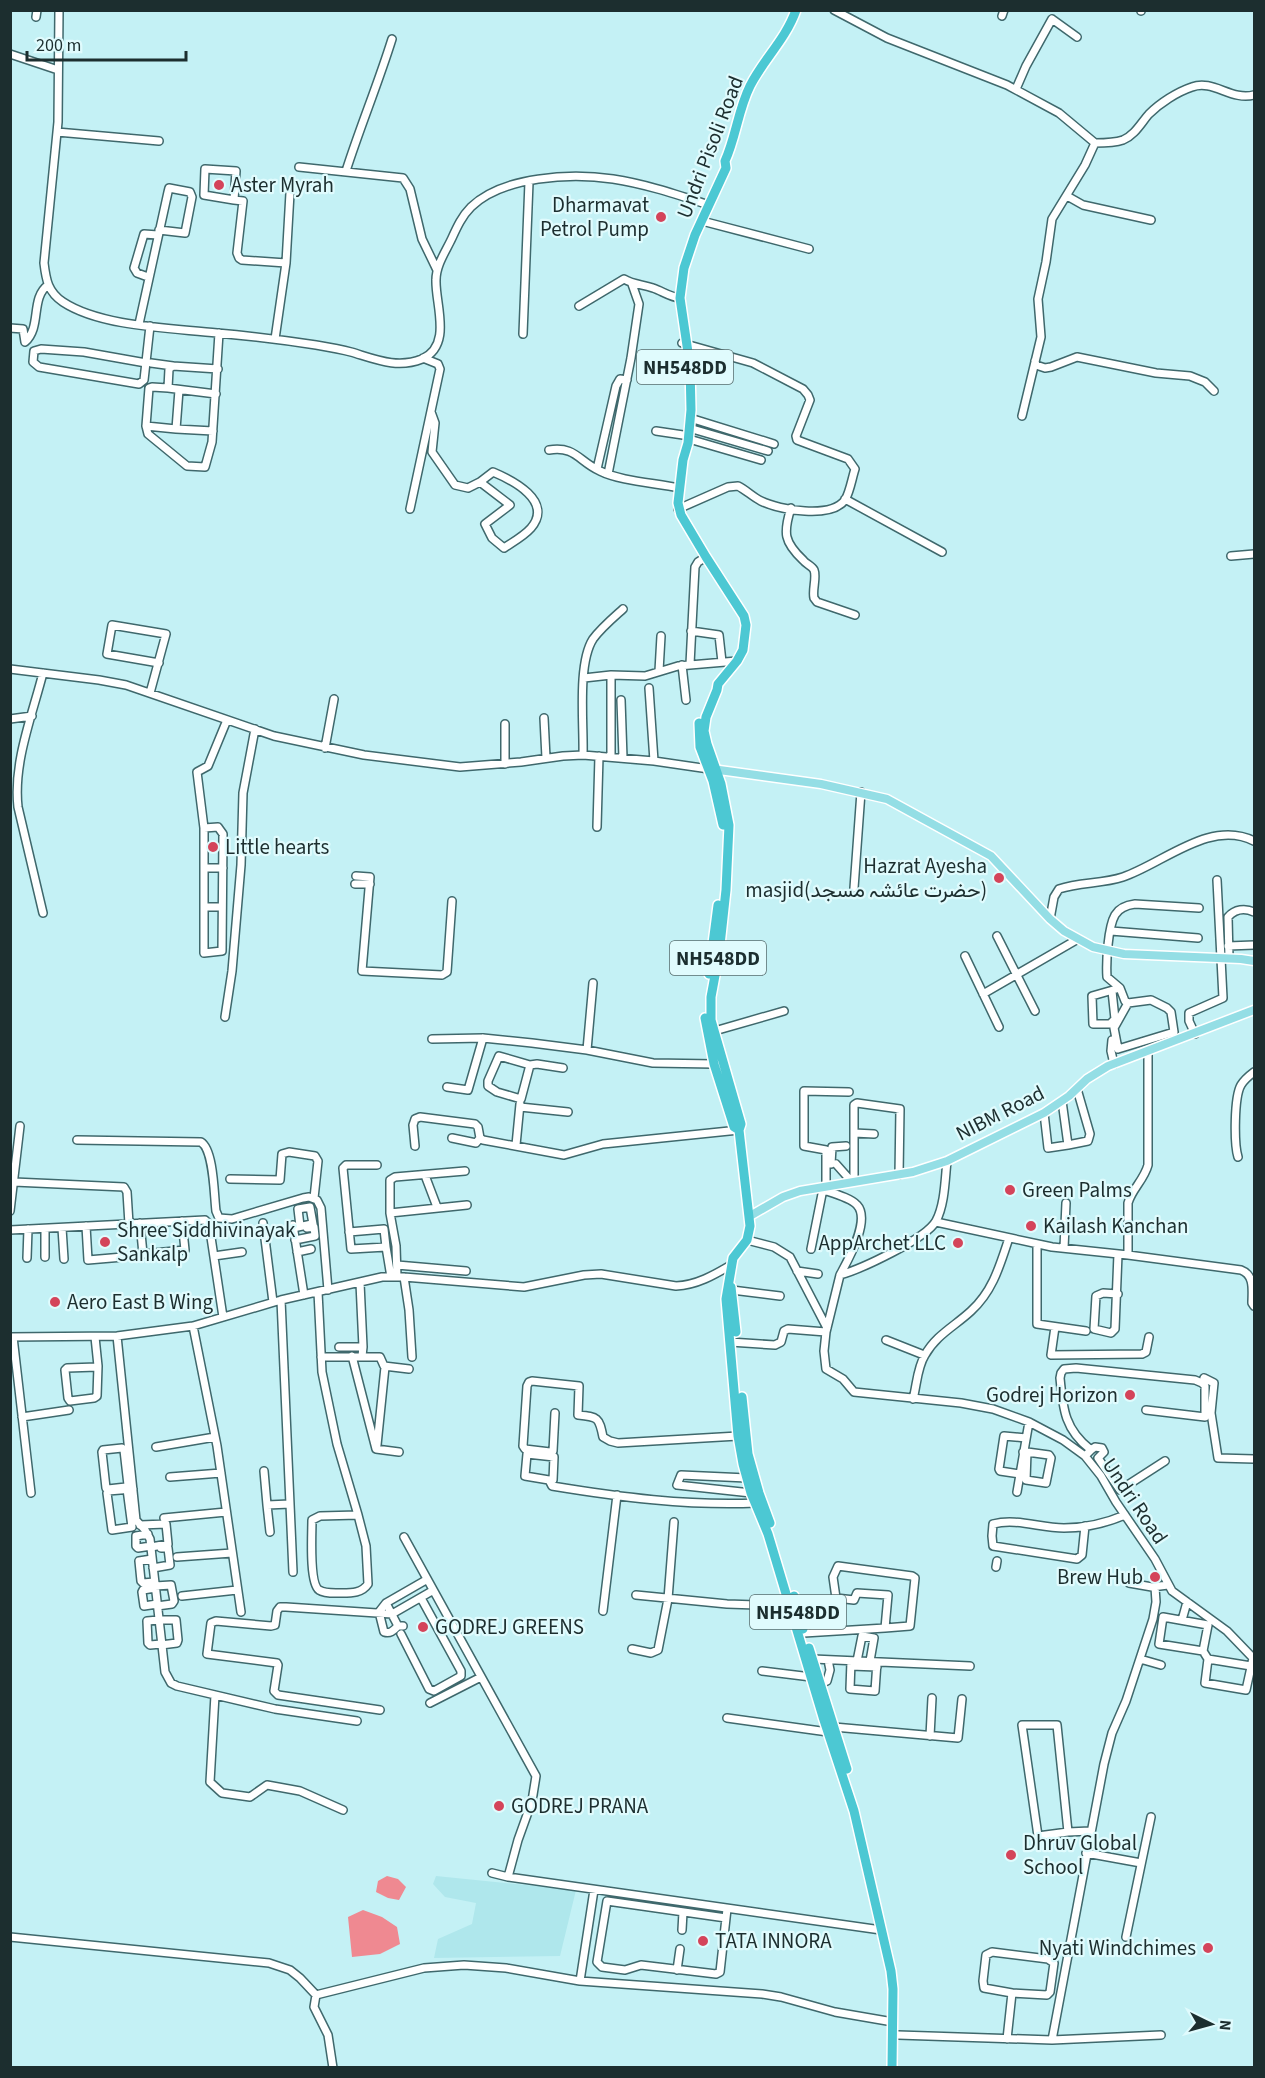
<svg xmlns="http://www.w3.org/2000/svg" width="1265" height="2078" viewBox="0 0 1265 2078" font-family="'Source Sans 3',Vazirmatn,sans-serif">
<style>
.built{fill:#afe7ec}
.water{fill:#ef8991}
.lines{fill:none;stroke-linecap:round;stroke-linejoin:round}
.minor-casing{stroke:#3f686c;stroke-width:10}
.major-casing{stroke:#fff;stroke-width:11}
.highway-casing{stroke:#fff;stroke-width:12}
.minor{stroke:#fff;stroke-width:7}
.major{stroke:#94dee5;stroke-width:8}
.highway{stroke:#4cc8d3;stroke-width:9}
.poi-dot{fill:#d4445a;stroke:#e0fbfd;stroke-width:2}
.labels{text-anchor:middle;stroke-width:4.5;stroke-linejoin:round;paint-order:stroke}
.shield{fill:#e0fbfd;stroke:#576c6d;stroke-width:1.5}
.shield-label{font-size:20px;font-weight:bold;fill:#1c2e2f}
.street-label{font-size:21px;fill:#1c2e2f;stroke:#e0fbfd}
.poi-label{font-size:21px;fill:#1c2e2f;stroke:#e0fbfd;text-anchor:start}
</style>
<rect width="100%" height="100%" fill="#c4f1f5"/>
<path class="built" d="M 436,1876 L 576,1890 L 560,1956 L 434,1958 L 438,1939 L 472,1924 L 476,1903 L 445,1897 L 433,1884 Z"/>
<path class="water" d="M 387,1876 L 398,1879 L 406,1887 L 399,1900 L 388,1898 L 376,1892 L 378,1881 Z
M 363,1910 L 382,1917 L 397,1927 L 400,1944 L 380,1954 L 352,1957 L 348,1917 Z"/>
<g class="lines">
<g class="minor-casing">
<path id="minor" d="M 59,10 L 58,122 L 44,263 C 46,280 48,292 63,302 C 101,327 172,328 217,333 C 250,336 283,340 316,345 C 328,347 340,349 351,352 C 375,359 397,369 422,359 C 453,345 435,304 436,280 C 436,265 446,251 452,238 C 457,227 462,216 471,207 C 503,176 571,173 613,179 C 646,184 678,195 709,205
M 834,10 L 887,38 L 1007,85 L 1059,113 L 1095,143
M 1141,10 L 1141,11
M 1002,16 L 1004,10
M 36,17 L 37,10
M 10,54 L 58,70
M 1016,89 L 1026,66 L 1052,19 L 1077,37
M 57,132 L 159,141
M 299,167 L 403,178 L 410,189 L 422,239 L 437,270
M 346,171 C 360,127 378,84 392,39
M 1067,196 L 1083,205 L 1151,220
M 234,200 L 204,195 L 205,169 L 236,171 L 234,200 L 243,201 L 237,253 L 239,258 L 242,260 L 286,263 L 275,339
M 702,221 L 809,249
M 286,263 L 290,193
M 148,277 L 137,273 L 134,268 L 144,234 L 158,235
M 579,306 L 624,279 C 634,285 642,284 653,288 C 662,291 670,297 680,298
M 139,324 L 168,192 L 169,188 L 190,192 L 192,197 L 185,233 L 159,230
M 10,328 L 23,329 L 25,342 C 42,327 30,298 48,285
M 523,334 L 529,182
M 1035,361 L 1036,365 L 1045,368 L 1051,367 L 1077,357 L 1156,373 L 1190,376 L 1205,382 L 1214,391
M 146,363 L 84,352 L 41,349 L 34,351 L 33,362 L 39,367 L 139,384 L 144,380 L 150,326
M 151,363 L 173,366
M 168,388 L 152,387 L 149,388 L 146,426 L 176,429 L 179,390
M 216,394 L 168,388 L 169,369 L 173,366 L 218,369
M 431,412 L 435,423 L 432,452 L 455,485 L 468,488 L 480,482
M 1022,416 L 1041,337 L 1038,299 L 1046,262 L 1052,219 L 1085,165 L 1095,143 C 1104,143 1114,143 1123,140 C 1135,135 1141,123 1149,114 C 1160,103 1177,92 1192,87 C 1213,79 1231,101 1254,95
M 690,418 L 774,444
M 146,426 L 148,434 L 187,466 L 205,467 L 212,442 L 219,333
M 689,428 L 768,451
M 176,429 L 213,431
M 656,431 L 683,435
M 689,439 L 761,460
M 549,450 C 576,446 578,461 600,471 C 620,481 656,483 679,488
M 597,469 L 616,386 L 620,379 L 627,380
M 493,472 C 512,480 554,501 531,528 C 524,536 513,542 504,548 L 492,538 L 485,524 L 510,505 L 480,482 Z
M 608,474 L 631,358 L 639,304 L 632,284
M 845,499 L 942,552
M 791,508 C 783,533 784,542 803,560 C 806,564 812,566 814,570 C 817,577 812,590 814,598 L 817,602 L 855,615
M 410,509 L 440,369 L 438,364 L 423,358
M 678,509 L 728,487 L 738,486 C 746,490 753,497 761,501 C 780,510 831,519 845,500 C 850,492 852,478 855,469 L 848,459 L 797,440 L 796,436 L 810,400 L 808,395 L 803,389 L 753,363 L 682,343
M 1231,556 L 1254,554
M 691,631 L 719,635 L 722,662
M 690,664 L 695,567 L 698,562 L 706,557
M 682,665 L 686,700
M 10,669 L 99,680 L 126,685 L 274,736 L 364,755 L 460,767 L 521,762 L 563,756 L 583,755 L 654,761 L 709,769
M 659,671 L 661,636
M 43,673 C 32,716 13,763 18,807 L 43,913
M 584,678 L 611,675 L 645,676 L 678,666 L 737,661
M 649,688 L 654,761
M 150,693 L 166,634 L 112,625 L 107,654 L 159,663
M 621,700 L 623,758
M 544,718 L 546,758
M 10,719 L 32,716
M 505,724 L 505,764
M 325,748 L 334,699
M 583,755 C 584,725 577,664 593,639 C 601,628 613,618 623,609
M 611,757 L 611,675
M 597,827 L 599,756
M 204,828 L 218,827 L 223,834 L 222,951 L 204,953 L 204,828 L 197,772 L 208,766 L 227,720
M 204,868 L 223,868
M 356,876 L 370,877 L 362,971 L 442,975 L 447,972 L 452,901
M 355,884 L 370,884
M 854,888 L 861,792
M 204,907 L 222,907
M 1050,919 L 1054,897 L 1059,889 C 1080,882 1102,884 1123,877 C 1164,863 1210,819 1254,841
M 1111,931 L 1198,938
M 997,936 L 1035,1011
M 1228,946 L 1254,945
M 965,956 L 999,1027
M 1229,958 L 1228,917 C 1235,909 1245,908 1254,912
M 1112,991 L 1115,1019 L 1110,1024 L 1093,1024 L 1092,996 L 1120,988
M 983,994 L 1078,939
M 1128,1003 L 1114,1028 L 1118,1049 L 1174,1032 L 1171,1012 L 1167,1008 L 1151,1000 L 1128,1003 L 1125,1001 L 1120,988 L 1107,977 C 1106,962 1108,927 1115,915 C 1119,908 1127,905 1135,904 L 1199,908
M 225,1017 L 232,971 L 241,865 L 243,793 L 255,729
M 711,1032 L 784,1011
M 1195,1034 L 1189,1021 L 1189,1013 L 1223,998 L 1217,880
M 432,1039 L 483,1038 L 532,1043 L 587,1050 L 653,1063 L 714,1064
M 1112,1040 L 1111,1051 L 1114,1064
M 587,1050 L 593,983
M 530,1065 L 499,1056 L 488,1081 L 488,1086 L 497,1092 L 521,1099 L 530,1065 L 537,1064 L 563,1068
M 447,1087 L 468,1090 L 483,1038
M 1062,1101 L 1068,1145 L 1088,1141 L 1090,1134 L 1077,1089
M 520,1107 L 568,1112
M 1044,1113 L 1048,1148 L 1068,1145
M 854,1133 L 874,1134
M 452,1138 L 476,1143 L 480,1138
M 77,1140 L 201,1142 C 214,1150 214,1196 216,1211 L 219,1218 L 232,1219 L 303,1198 L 309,1197 L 317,1200 L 321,1208 L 328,1290
M 516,1145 L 520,1104
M 415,1146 L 413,1125 L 415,1119 L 420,1117 L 475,1124 L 478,1127 L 480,1138 L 483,1140 L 564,1155 L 603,1144 L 739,1130
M 1238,1157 C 1234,1144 1234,1097 1241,1085 C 1244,1080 1250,1075 1254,1072
M 831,1164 L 832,1147 L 846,1146
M 836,1164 L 852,1182
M 377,1165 L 346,1165 L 343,1168 L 351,1249 L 386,1247 L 391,1277
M 426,1178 L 437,1207
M 230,1179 L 280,1180 L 282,1154 L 289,1152 L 315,1156 L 318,1161 L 314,1198
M 854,1181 L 854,1105 L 857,1103 L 900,1109 L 899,1175
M 14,1182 L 124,1187 L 127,1192 L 129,1224
M 826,1186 L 826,1150 L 804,1146 L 804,1091 L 849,1092
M 818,1188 C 828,1192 850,1197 857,1205 C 871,1220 848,1260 840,1275
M 10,1211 L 20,1126
M 390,1213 L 467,1205
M 936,1222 L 1052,1247 L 1128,1255 L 1241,1270 C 1255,1275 1252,1291 1252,1303 L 1254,1306
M 140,1223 L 143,1254 L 185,1250 L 182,1221
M 263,1223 L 273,1302
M 293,1225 L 304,1295
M 86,1226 L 88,1260 L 123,1257
M 62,1228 L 64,1259
M 293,1228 L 312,1224 L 313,1224 L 310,1207 L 298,1209 L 300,1226
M 45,1229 L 45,1257
M 10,1230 L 205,1220 L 209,1224 L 223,1317
M 349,1232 L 384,1229 L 386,1247
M 295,1240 L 315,1236 L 314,1227 L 307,1228
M 747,1240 L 774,1247 L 790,1257 L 827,1328
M 1037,1244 L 1037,1324 L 1086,1331
M 1064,1248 L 1066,1203
M 811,1249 L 823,1189
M 297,1252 L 311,1249
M 1128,1255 L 1128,1203 C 1132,1189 1144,1180 1148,1165 L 1148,1052
M 214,1256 L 242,1252
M 27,1258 L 28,1229
M 397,1265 L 466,1271
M 797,1271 L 818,1274
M 397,1277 L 396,1246 L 390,1213 L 390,1180 L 395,1177 L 465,1171
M 404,1277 L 409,1310 L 412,1357
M 360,1283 L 363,1347 L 362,1356
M 732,1290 L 780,1296
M 318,1292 L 322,1372 L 337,1444 L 358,1515 L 320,1516 L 312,1520 C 312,1533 309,1583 319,1590 C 325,1594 335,1593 342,1593 C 352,1593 362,1593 368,1584 L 366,1546 L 358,1515
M 1118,1294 L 1103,1293 L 1096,1296 L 1094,1329 L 1111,1333 L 1115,1329 L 1118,1254
M 281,1300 L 293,1572
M 193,1326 L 217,1446 L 241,1612
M 1055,1327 L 1051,1355 L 1142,1354 L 1146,1352 L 1149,1337
M 826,1332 L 840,1275 C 861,1269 926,1239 936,1221 C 945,1204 945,1179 947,1161
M 117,1336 L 136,1520 L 145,1530 L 150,1539 L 165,1672 L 171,1683 L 177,1686 L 275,1709 L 357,1721
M 10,1337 L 117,1336 L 193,1326 L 281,1300 L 382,1277 L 404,1277 L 524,1287 L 584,1275 L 601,1274 L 676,1286 C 697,1285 714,1275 731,1265
M 13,1337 L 31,1493
M 95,1337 L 98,1366 L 97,1396 L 94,1398 L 70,1401 L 68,1398 L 65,1370 L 67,1368 L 97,1367
M 886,1340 L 924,1355
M 730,1342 L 775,1345 L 781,1342 L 784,1331 L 788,1329 L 826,1332 L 824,1351 L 826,1369 L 843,1379 L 854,1392 L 961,1403 L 993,1409 L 1029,1422 L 1063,1440 L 1085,1456 L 1101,1476 L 1116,1502 L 1155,1559 L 1172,1591 L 1227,1631 L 1254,1659
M 339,1347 L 363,1347
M 352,1356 L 376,1449 L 399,1452
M 321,1357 L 380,1357 L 384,1366 L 409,1369
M 1204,1378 L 1214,1383 L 1211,1413 L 1218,1458 L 1254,1459
M 913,1399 C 917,1384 917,1368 925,1355 C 936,1335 955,1326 971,1311 C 993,1291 1000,1265 1009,1238
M 555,1413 L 553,1451 L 550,1452 L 525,1449 L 523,1446 L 527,1386 L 529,1382 L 532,1381 L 579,1386 L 578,1415 C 598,1417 599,1417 603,1437 L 610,1441 L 618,1443 L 738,1436
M 22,1417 L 69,1410
M 377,1445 L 385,1367
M 156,1447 L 215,1437
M 122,1448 L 124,1450 L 128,1485 L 126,1487 L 108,1489 L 106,1488 L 102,1452 L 103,1450 Z
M 1091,1450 L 1095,1447 L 1102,1448 L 1104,1452 L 1098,1458 L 1120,1490 L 1165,1461
M 1023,1452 L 1027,1452 L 1026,1480 L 1046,1483 L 1051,1458 L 1049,1455 L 1027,1452
M 1085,1456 L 1091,1450 C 1065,1430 1063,1410 1060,1378 L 1061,1373 L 1064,1369 L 1076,1368 L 1195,1380 L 1202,1383 L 1205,1386 L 1205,1417 L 1146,1410
M 264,1471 L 267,1505
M 1020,1474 L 1000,1471 L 999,1469 L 1004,1436 L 1026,1438
M 170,1477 L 221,1473
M 747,1478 L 681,1475 L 677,1485 L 751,1493
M 550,1481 L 553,1480 L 554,1457 L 527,1454 L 525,1476 L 549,1480 L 552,1486 C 619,1497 687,1506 756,1503
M 127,1489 L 132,1527 L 112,1530 L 107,1493 L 108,1491 L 133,1489
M 1017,1492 L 1029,1422
M 164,1518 L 226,1512
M 140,1525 L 166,1524 L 168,1544 L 151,1547
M 1085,1526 L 1082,1555 L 1077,1559 L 993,1546 L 992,1536 L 993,1524 C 1017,1518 1040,1528 1064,1528 C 1085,1528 1106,1523 1125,1515
M 270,1532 L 267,1505 L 290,1504
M 148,1534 L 136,1536 L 136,1546 L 138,1548 L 151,1546
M 404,1537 L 536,1776 L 532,1801 L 518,1840 L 508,1877 L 881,1930
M 177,1557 L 232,1553
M 152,1559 L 139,1561 L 141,1581 L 143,1583 L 154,1582
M 996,1567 L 997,1561
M 153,1568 L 170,1565 L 168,1548 L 161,1548
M 1129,1583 L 1152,1587 L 1168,1585
M 155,1586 L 171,1585 L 174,1601 L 172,1604 L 157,1606
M 155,1588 L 143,1590 L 142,1592 L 144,1606 L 157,1604
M 636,1595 L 727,1604 L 790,1606
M 182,1596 L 237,1590
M 386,1603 L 398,1626 L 403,1626
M 603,1611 L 617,1495
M 379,1612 L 386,1603 L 426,1580
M 379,1612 L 384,1632 C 390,1634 393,1631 398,1626
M 159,1620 L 176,1620 L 178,1640 L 177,1643 L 161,1645
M 159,1620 L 147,1621 L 148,1643 L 150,1645 L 161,1644
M 1182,1620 L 1187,1602
M 804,1633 L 885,1628 L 888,1595 L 857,1593 L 854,1600 L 836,1598 L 833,1577 L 838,1566 L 912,1576 L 915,1578 L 910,1626 L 885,1628
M 401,1634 L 429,1689 L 434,1691 L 461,1676 L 461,1671 L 421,1598
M 632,1649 L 651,1653 L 658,1650 L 668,1599 L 674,1522
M 1203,1651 L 1159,1644 L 1163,1617 L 1208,1625 L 1203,1651 L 1208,1659 L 1205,1683 L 1246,1690 L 1253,1658
M 813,1659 L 970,1666
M 1140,1659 L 1161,1665
M 1208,1659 L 1251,1666
M 851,1661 L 850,1689 L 875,1691 L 877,1662
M 857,1661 L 862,1636 L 874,1638 L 870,1661
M 851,1666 L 877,1667
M 762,1671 L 811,1677
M 820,1684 L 827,1681 L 830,1670 L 828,1660
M 215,1695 L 210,1782 L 222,1793 L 250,1797 L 267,1785 L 300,1791 L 343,1810
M 430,1703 L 481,1677
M 380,1710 L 278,1695 L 274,1691 L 278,1665 L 277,1663 L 207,1654 L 211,1623 L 216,1621 L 271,1626 L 275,1625 L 277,1611 L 280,1607 L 286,1607 L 392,1614 L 432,1591
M 727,1718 L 828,1732
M 834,1727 L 958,1738 L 962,1699
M 930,1736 L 932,1698
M 1068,1832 L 1057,1725 L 1022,1725 L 1038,1836 L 1068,1832 L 1090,1831
M 1086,1853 L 1141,1863
M 492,1873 L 508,1877
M 726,1918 L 607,1901 L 597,1962 L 602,1967 L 625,1970 L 641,1965 L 716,1974 L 720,1972 L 727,1909
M 682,1930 L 683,1912
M 10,1937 L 269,1963 L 290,1970 L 300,1978 L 316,1995 L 314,2007 L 328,2035 L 333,2068
M 1126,1937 L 1151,1817
M 677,1970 L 680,1949
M 580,1981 L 594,1890
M 316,1995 L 424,1968 L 464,1965 L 506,1968 L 580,1981 L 762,1994 L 781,1997 L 835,2012 L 893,2022
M 898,2035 L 1052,2040 L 1104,1764 L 1112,1733 L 1126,1701 L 1153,1619 L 1156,1602 L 1155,1587
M 1007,2039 L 1012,1993 L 984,1988 L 983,1981 L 986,1955 L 992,1952 L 1048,1959 L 1054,1963 L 1050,1992 L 1047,1995 L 1012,1993
M 1052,2040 L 1161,2035"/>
</g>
<g class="major-casing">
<path id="major" d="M 712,769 L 821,784 L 887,799 L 991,856 L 1050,919 L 1064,931 L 1093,947 L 1124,954 L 1241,959 L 1254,961
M 750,1216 L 783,1197 L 800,1191 L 913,1172 L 947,1161 L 1044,1113 L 1069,1096 L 1087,1079 L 1108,1066 L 1254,1010"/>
</g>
<g class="highway-casing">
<path id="highway" d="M 796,10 C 786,39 763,60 750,86 C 738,110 736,137 725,161 L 726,168 L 695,235 L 684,268 L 680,298 L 690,366 L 691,410 L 688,443 L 683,460 L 678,503 L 681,515 L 706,557 L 744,616 L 746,625 L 743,650 L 737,661 L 718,684 L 717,690 L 706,717 L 704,731 L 707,744 L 721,784 L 729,825 L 726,890 L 719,954 L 711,997 L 711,1020 L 741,1124 L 739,1130 L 750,1226 L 747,1240 L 733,1258 L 726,1299 L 738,1436 L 743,1464 L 751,1493 L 768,1534 L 823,1717 L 854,1811 L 891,1971 L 893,1989 L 892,2068
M 699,723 L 700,747 L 713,781 L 723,825
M 709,974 L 718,905
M 705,1018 L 714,1064 L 734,1127 L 739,1130
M 731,1287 L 736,1332
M 742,1397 L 748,1454 L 759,1493 L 770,1523
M 794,1596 L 803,1629
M 809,1648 L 847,1769"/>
</g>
<use href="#minor" class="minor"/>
<use href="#major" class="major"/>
<use href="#highway" class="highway"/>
</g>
<g class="poi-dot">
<circle cx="219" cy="185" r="6"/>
<circle cx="661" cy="217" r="6"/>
<circle cx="213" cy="847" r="6"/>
<circle cx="999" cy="878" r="6"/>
<circle cx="1010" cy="1190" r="6"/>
<circle cx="1031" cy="1226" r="6"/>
<circle cx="105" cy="1242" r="6"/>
<circle cx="958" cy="1243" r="6"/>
<circle cx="55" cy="1302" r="6"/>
<circle cx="1130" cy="1395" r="6"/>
<circle cx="1155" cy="1577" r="6"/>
<circle cx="423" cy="1627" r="6"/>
<circle cx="499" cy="1806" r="6"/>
<circle cx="1011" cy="1855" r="6"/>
<circle cx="703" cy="1941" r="6"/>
<circle cx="1208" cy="1948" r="6"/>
</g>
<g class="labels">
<g class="shield">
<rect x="637" y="350" width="96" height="34" rx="4.5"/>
<rect x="670" y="941" width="96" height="34" rx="4.5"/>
<rect x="750" y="1595" width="96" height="34" rx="4.5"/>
</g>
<g class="shield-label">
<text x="685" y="374">NH548DD</text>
<text x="718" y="965">NH548DD</text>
<text x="798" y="1619">NH548DD</text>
</g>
<g class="street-label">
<text transform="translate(710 147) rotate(-69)" y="7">Undri Pisoli Road</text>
<text transform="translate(1000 1113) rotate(-27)" y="7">NIBM Road</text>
<text transform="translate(1135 1501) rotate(56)" y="7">Undri Road</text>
</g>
<g class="poi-label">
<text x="231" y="192">Aster Myrah</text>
<text x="649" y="212" text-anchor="end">Dharmavat<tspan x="649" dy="24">Petrol Pump</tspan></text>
<text x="225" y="854">Little hearts</text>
<text x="987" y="873" text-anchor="end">Hazrat Ayesha<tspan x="987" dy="24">masjid(حضرت عائشہ مسجد)</tspan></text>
<text x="1022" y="1197">Green Palms</text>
<text x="1043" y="1233">Kailash Kanchan</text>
<text x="117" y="1237">Shree Siddhivinayak<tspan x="117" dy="24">Sankalp</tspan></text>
<text x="946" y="1250" text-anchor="end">AppArchet LLC</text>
<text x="67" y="1309">Aero East B Wing</text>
<text x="1118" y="1402" text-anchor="end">Godrej Horizon</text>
<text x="1143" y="1584" text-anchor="end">Brew Hub</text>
<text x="435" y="1634">GODREJ GREENS</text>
<text x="511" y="1813">GODREJ PRANA</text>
<text x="1023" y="1850">Dhruv Global<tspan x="1023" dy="24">School</tspan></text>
<text x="715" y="1948">TATA INNORA</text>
<text x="1196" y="1955" text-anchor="end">Nyati Windchimes</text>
</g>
</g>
<rect width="1265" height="2078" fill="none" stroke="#1c2e2f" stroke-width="24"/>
<g transform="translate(1211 2024) rotate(95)" stroke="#e0fbfd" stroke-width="4.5" paint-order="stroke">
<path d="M0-4.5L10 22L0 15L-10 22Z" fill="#1c2e2f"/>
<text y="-9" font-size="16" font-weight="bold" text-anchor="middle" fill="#1c2e2f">N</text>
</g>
<path d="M27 51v9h159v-9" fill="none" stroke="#1c2e2f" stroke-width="3"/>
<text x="36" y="51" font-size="18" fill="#1c2e2f" stroke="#e0fbfd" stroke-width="4.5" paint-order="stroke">200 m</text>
</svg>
